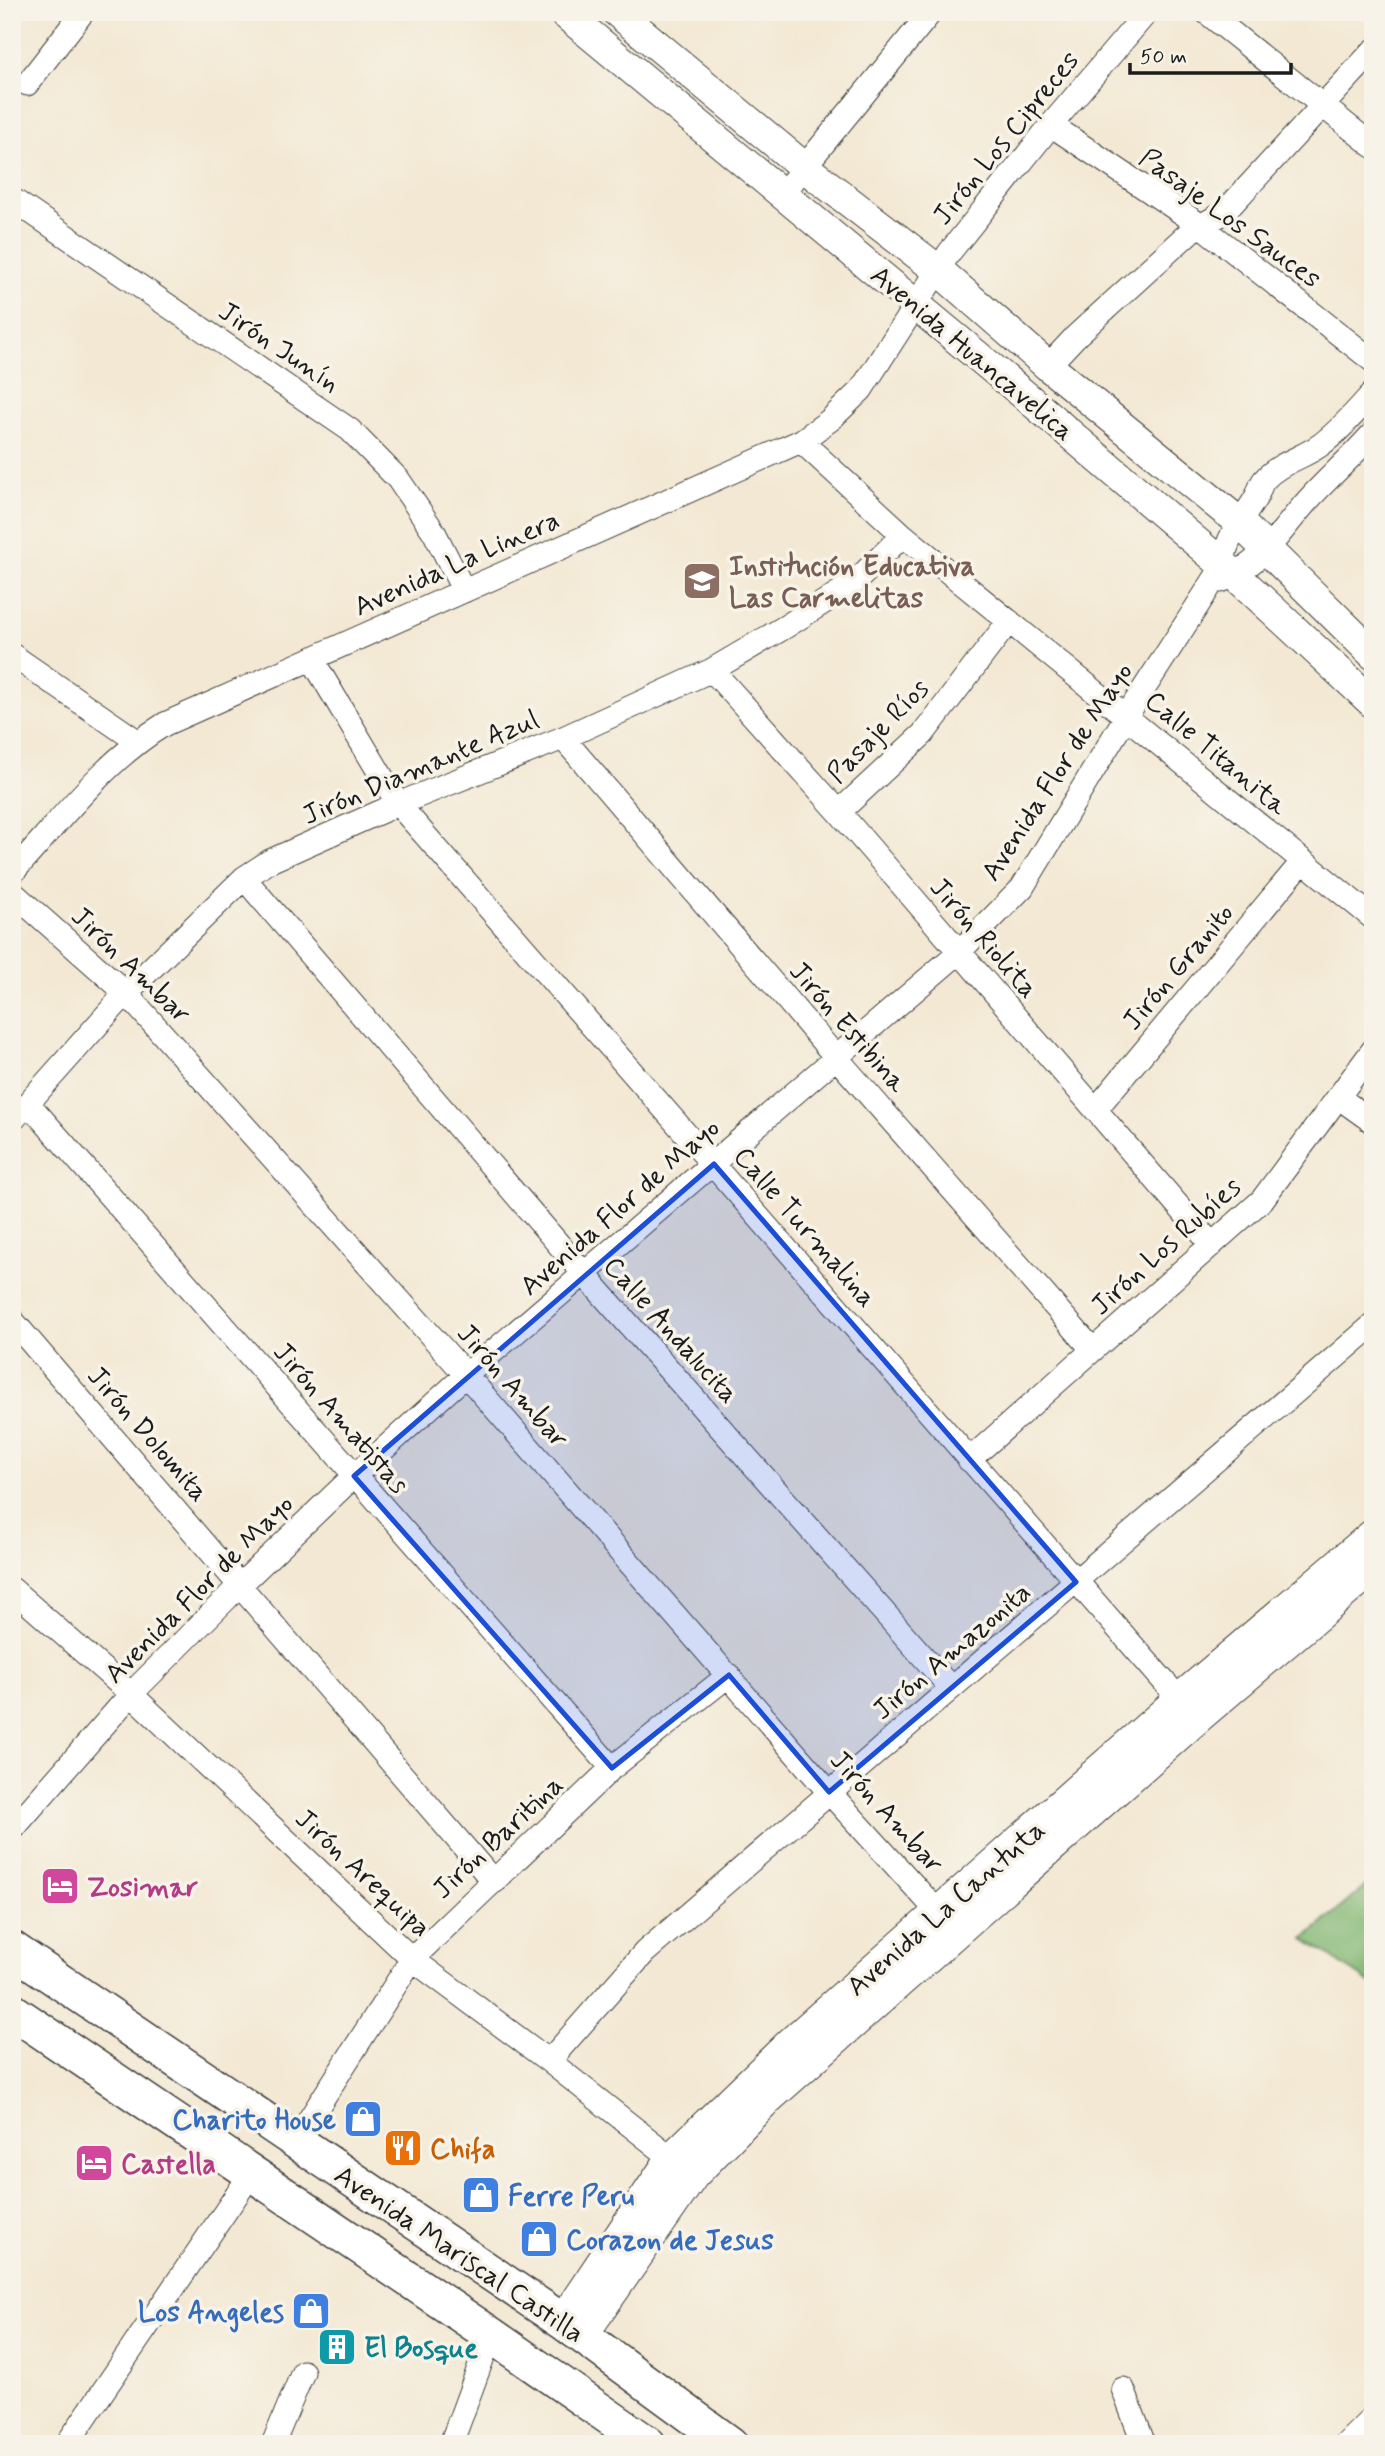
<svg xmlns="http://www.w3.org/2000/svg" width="1385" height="2456" viewBox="0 0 1385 2456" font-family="Mynerve,sans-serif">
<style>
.forest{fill:#80b671;stroke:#4e6946;stroke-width:2}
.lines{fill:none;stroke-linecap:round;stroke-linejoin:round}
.minor-casing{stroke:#3c3b37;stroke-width:25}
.major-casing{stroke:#3c3b37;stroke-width:32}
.highway-casing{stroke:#3c3b37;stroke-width:38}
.minor{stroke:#fff;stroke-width:23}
.major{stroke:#fff;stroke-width:30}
.highway{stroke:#fff;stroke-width:35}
.marked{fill:#1d4ed8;fill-opacity:0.2;stroke:#1d4ed8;stroke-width:5;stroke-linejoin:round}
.labels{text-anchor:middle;stroke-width:7;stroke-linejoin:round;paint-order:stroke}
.street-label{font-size:28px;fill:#1c1c1c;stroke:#f7f3e8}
.education-label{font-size:28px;font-weight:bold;fill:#785e54;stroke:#f7f3e8;text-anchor:start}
.hotel-label{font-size:28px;font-weight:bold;fill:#b23c85;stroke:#f7f3e8;text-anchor:start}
.shop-label{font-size:28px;font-weight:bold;fill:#366cbe;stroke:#f7f3e8;text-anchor:end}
.food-label{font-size:28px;font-weight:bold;fill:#c56008;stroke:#f7f3e8;text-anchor:start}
.culture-label{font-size:28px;font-weight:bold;fill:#0d838f;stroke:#f7f3e8;text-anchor:start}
</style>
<rect width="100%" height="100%" fill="#f7f3e8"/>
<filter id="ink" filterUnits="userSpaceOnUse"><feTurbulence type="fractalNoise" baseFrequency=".0143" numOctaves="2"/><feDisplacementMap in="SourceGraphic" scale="14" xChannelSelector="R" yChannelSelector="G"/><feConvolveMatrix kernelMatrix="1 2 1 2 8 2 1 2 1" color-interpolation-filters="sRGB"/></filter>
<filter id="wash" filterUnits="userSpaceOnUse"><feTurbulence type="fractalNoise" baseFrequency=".00686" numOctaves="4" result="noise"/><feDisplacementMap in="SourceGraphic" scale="28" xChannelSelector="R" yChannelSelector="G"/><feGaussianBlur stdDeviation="1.57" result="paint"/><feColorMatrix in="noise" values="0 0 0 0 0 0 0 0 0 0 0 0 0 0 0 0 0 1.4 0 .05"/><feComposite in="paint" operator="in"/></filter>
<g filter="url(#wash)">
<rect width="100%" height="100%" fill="#f3e8d3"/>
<path class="forest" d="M 1373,1880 L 1373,1985 L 1304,1939 Z"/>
</g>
<g filter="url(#ink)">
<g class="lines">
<g class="minor-casing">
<path id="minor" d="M 1206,12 L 1373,146
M 27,84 L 83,12
M 1051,125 L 1200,225 L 1373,361
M 783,193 L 931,12
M 12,199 L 350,430 L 398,479 L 434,532 L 464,591
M 1048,366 L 1076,336 L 1191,231 L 1220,215 L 1232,204 L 1373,51
M 801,441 L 903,535 L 1373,918
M 1221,581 C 1265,561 1277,535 1308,500 C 1329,477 1352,457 1373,433
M 12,655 L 137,741
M 312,659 L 398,804 L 1188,1709
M 712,670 L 839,812 L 1212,1245
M 563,738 L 835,1056 L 1093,1350
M 839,812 L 923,734 L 1009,621
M 12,873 C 60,821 104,761 165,724 L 801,441 L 830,420 L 861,390 L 949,253 L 1051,125 L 1147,12
M 244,878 L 585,1275 L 951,1688
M 12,892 L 126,993 L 466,1375 L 829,1792 L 947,1922
M 1338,1097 L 1373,1122
M 28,1103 L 612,1768
M 1096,1109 L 1303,861
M 12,1121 L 126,993 L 244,878 L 270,861 L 398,804 L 563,738 L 712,670 L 785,627 L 854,583 L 903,535
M 12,1320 L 494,1882
M 969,1460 L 1262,1200 L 1373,1050
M 12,1589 L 131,1694 L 412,1959 L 549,2061 L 683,2167
M 12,1830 L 131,1694 L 240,1585 L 354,1476 L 466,1375 L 958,953 L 1022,888 L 1127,715 L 1223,566 C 1224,539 1242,521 1255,499 C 1259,493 1260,485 1264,480 C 1279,463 1302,458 1319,446 C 1340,431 1356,411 1373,393
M 549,2061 L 645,1952 L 1373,1325
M 295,2142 L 412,1959 L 612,1768 L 729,1675
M 1123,2389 L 1144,2444
M 67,2444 L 251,2174
M 273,2444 L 303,2372
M 451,2444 L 491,2335
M 1346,2444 L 1373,2417"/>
</g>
<g class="major-casing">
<path id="major" d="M 563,12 L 1022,393 L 1235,575 L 1373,703
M 617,12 L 804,167 L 938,270 L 1048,366 L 1240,523 L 1373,654
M 562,2321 L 672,2157 L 791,2042 L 1179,1699 L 1373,1534
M 583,2335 L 694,2175 L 765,2102 L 1197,1719 L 1373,1569"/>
</g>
<g class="highway-casing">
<path id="highway" d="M 12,1949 L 562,2321 L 730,2444
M 12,2011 L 491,2335 L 648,2444"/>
</g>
<use href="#minor" class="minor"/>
<use href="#major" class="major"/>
<use href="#highway" class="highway"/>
</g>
</g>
<path class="marked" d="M 714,1164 L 1076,1582 L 829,1792 L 729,1675 L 612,1768 L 354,1476 Z"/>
<defs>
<g id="school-square" transform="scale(2.0125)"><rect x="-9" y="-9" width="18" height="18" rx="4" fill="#8d6e63" stroke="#f7f3e8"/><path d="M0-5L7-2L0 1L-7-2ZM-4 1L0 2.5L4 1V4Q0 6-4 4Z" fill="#fff"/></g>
<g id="hotel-square" transform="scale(2.0125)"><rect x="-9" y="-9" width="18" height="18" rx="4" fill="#d1479c" stroke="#f7f3e8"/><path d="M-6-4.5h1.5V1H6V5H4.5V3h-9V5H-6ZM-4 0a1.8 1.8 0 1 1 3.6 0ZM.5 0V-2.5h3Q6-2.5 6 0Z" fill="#fff"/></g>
<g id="shop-square" transform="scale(2.0125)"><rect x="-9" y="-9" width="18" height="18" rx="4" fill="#3f7fe0" stroke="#f7f3e8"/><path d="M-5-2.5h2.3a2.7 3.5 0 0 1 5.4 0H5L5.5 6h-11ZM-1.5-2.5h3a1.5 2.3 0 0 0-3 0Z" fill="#fff"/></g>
<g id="restaurant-square" transform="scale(2.0125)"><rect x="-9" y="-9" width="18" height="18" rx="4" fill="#e8710a" stroke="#f7f3e8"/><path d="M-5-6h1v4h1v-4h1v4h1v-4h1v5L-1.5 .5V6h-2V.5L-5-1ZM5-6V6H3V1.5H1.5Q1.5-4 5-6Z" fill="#fff"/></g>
<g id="building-square" transform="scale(2.0125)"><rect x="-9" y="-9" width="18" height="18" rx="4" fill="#0f9aa8" stroke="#f7f3e8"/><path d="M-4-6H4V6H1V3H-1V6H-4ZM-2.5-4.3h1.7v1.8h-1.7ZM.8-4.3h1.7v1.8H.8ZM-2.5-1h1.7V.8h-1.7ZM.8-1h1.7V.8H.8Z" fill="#fff"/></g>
</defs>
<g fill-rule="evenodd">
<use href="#school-square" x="702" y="581"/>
<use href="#hotel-square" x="60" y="1886"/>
<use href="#shop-square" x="363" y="2119"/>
<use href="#restaurant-square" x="403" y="2148"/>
<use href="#hotel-square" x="94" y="2163"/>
<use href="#shop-square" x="481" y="2195"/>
<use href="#shop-square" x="539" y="2239"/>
<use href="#shop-square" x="311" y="2311"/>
<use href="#building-square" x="337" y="2347"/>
</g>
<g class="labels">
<g class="street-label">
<text transform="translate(1005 137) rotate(-51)" y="10">Jirón Los Cipreces</text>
<text transform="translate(1231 217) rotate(36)" y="10">Pasaje Los Sauces</text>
<text transform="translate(280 346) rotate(34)" y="10">Jirón Junín</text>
<text transform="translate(973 352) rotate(40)" y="10">Avenida Huancavelica</text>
<text transform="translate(456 562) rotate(-24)" y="10">Avenida La Linera</text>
<text transform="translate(877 730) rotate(-46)" y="10">Pasaje Ríos</text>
<text transform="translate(1217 752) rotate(40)" y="10">Calle Titanita</text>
<text transform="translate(420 766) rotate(-23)" y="10">Jirón Diamante Azul</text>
<text transform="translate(1056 771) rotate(-57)" y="10">Avenida Flor de Mayo</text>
<text transform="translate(985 937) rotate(49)" y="10">Jirón Riolita</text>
<text transform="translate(132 964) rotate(44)" y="10">Jirón Ambar</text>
<text transform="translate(1177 966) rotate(-50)" y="10">Jirón Granito</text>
<text transform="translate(849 1026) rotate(49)" y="10">Jirón Estibina</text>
<text transform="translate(619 1206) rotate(-41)" y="10">Avenida Flor de Mayo</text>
<text transform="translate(806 1226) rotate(49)" y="10">Calle Turmalina</text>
<text transform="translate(1165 1245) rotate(-42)" y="10">Jirón Los Rubíes</text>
<text transform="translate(672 1329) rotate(48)" y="10">Calle Andalucita</text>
<text transform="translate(514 1385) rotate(49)" y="10">Jirón Ambar</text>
<text transform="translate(342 1417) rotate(49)" y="10">Jirón Amatistas</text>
<text transform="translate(149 1433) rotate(49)" y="10">Jirón Dolomita</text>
<text transform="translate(198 1588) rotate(-45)" y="10">Avenida Flor de Mayo</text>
<text transform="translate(951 1650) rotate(-40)" y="10">Jirón Amazonita</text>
<text transform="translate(888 1811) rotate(48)" y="10">Jirón Ambar</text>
<text transform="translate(497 1836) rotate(-43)" y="10">Jirón Baritina</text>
<text transform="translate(364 1872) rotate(43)" y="10">Jirón Arequipa</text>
<text transform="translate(945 1907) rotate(-41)" y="10">Avenida La Cantuta</text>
<text transform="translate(460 2253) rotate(34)" y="10">Avenida Mariscal Castilla</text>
</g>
<g class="education-label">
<text x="729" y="575">Institución Educativa<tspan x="729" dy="32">Las Carmelitas</tspan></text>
</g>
<g class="hotel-label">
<text x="87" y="1896">Zosimar</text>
<text x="121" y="2173">Castella</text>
</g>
<g class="shop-label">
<text x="336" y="2129">Charito House</text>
<text x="508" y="2205" text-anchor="start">Ferre Peru</text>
<text x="566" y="2249" text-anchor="start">Corazon de Jesus</text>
<text x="284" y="2321">Los Angeles</text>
</g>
<g class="food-label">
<text x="430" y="2158">Chifa</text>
</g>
<g class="culture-label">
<text x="364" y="2357">El Bosque</text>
</g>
</g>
<rect width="1385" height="2456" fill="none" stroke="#f7f3e8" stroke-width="42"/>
<path d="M1130 63v10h161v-10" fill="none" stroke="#1c1c1c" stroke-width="3.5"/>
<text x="1140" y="63" font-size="21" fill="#1c1c1c" stroke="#f7f3e8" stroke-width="5" paint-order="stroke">50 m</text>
</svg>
